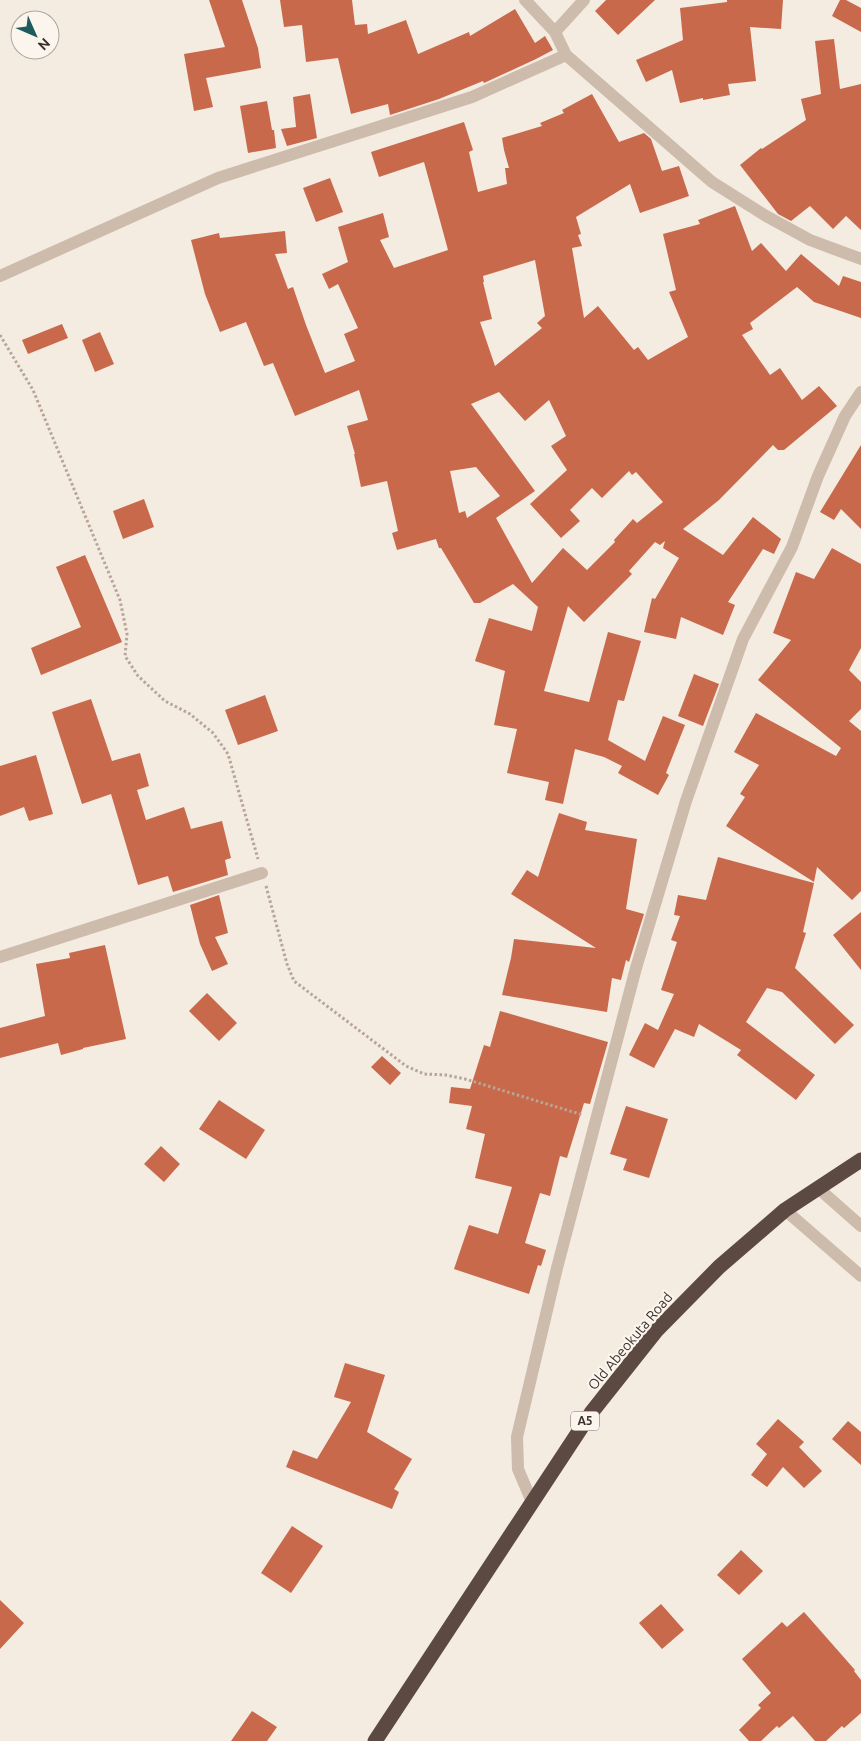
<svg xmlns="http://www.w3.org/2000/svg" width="861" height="1741" viewBox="0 0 861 1741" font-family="Ubuntu,sans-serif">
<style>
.building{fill:#c8694b;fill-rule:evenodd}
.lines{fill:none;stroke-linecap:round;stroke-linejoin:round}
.path{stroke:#b9a596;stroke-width:3;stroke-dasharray:2.5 2.5;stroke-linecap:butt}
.minor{stroke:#cdbbac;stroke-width:12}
.highway{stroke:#5c4a42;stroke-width:15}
.labels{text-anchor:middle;stroke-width:4.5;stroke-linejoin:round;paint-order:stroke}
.shield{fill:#fbf5ee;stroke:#756b66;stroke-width:1}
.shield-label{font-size:12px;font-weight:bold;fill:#3b302b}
.street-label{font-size:14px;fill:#3b302b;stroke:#fbf5ee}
</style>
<rect width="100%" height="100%" fill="#f4ebe1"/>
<path class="building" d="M 209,0 L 242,0 L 258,48 L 261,68 L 206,78 L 213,107 L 194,111 L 184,54 L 225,47 Z
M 280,0 L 352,0 L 355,25 L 367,24 L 368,34 L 406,20 L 418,54 L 469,32 L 470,36 L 515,9 L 535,43 L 545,36 L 553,50 L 536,59 L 484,83 L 483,81 L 439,99 L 390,115 L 388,104 L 351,114 L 338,58 L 306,62 L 302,25 L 284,27 Z
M 606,0 L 655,0 L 618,35 L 595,11 Z
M 727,0 L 783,0 L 781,29 L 750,27 L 756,81 L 728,84 L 730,95 L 703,100 L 703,98 L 680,103 L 672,70 L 646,82 L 636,60 L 683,40 L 680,8 L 727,2 Z
M 840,0 L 846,0 L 861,8 L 861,32 L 832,16 Z
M 834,39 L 840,89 L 861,84 L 861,230 L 846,216 L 833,229 L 810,206 L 791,221 L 778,214 L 740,165 L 761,148 L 762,149 L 806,120 L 801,99 L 821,94 L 815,41 Z
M 310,94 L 317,138 L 287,146 L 281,129 L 296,127 L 293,97 Z
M 592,94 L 619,142 L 644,133 L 651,139 L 662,171 L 679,166 L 689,196 L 640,213 L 630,184 L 576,217 L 581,234 L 578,235 L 582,246 L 572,248 L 584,318 L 598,306 L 634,350 L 638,347 L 648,360 L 688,337 L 669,292 L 676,290 L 663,234 L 700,224 L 698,220 L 735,206 L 752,251 L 761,243 L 786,271 L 801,254 L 839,286 L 843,276 L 861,282 L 861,318 L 814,302 L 797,287 L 750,323 L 753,329 L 742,335 L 770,375 L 780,368 L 802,400 L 819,386 L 837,406 L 784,450 L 778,450 L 773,445 L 719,500 L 683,529 L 723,555 L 753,517 L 781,539 L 774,554 L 763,549 L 728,602 L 735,605 L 723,635 L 681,617 L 676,639 L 644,632 L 652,598 L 655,599 L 679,558 L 663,548 L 665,541 L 660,545 L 655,542 L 629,571 L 632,574 L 584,622 L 568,606 L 544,691 L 589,702 L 608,632 L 641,641 L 624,701 L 618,700 L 608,740 L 645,761 L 663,716 L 685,725 L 666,773 L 669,775 L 658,795 L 618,773 L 622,766 L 604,757 L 575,749 L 563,804 L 545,800 L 549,782 L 507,773 L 517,729 L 494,725 L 505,671 L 475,661 L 489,618 L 532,631 L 538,607 L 513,584 L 480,603 L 474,603 L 441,548 L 439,548 L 436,539 L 397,550 L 392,533 L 398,531 L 387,481 L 361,487 L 354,454 L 355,454 L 347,426 L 368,420 L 359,390 L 295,416 L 273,363 L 264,366 L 246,322 L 220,332 L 205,294 L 191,240 L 219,233 L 220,238 L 285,231 L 287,253 L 275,254 L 288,289 L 293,287 L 306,325 L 325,373 L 355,361 L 344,334 L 358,328 L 338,284 L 329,289 L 322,274 L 348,262 L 338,227 L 383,213 L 389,237 L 380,240 L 394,268 L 448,250 L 424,162 L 379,177 L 371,152 L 464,122 L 473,150 L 469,152 L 478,192 L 507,184 L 505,168 L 509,168 L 504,150 L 502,138 L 542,126 L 540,123 L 564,113 L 562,110 ZM 535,260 L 545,316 L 537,323 L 542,328 L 495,366 L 480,322 L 492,319 L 483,282 L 484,282 L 483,276 ZM 499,392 L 525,421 L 549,400 L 566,436 L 551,446 L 567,470 L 530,504 L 561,538 L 580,521 L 570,510 L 592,488 L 602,498 L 629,471 L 632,475 L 636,472 L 663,502 L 637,523 L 633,519 L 614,540 L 615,542 L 587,570 L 563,548 L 532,583 L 496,518 L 535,491 L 471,404 ZM 476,467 L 500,496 L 467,518 L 465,511 L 459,513 L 450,471 Z
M 267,101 L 272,130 L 274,130 L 276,148 L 248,153 L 240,106 Z
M 330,178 L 343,212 L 316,222 L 303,188 Z
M 62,324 L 68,338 L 28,354 L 22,340 Z
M 100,332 L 114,364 L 95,372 L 82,340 Z
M 861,445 L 861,529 L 841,509 L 834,520 L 820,512 Z
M 144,499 L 154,527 L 123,539 L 113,511 Z
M 832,548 L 861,564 L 861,648 L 849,670 L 861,682 L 861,709 L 849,721 L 861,731 L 861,891 L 852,900 L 817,867 L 814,882 L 726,826 L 745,797 L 740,794 L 759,765 L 734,752 L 756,713 L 836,756 L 841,748 L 758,680 L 791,640 L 773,633 L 796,572 L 814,579 Z
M 85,555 L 122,642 L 41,675 L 31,648 L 81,627 L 56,567 Z
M 694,674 L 719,684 L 703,726 L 678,716 Z
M 265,695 L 278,731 L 238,745 L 225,710 Z
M 91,699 L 112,761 L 140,753 L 149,786 L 137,790 L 146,820 L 184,807 L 191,829 L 222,821 L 231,858 L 225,860 L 228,875 L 173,892 L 168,876 L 138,885 L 111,794 L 82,804 L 52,712 Z
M 36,755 L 53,814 L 29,821 L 24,807 L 0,816 L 0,766 Z
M 559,813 L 587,822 L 585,830 L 637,839 L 626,909 L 644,914 L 629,962 L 626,960 L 621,980 L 612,978 L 607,1012 L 502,995 L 511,958 L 514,939 L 596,948 L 511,894 L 527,870 L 538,877 Z
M 718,857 L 814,883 L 803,932 L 806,933 L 795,968 L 854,1025 L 835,1044 L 782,992 L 767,988 L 746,1022 L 815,1075 L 796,1100 L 737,1055 L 741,1050 L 699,1024 L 694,1037 L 675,1029 L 654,1068 L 629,1055 L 645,1023 L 658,1030 L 674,994 L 661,990 L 677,942 L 671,940 L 680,916 L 674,915 L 678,895 L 706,900 Z
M 219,895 L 228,933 L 215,937 L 228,964 L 212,971 L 200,944 L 190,905 Z
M 861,912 L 861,970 L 833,935 Z
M 105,945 L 126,1039 L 83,1048 L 83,1049 L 61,1055 L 58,1043 L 0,1058 L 0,1028 L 45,1016 L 36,964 L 70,958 L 69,953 Z
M 207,993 L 237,1023 L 219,1041 L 189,1011 Z
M 500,1011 L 608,1042 L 590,1104 L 584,1103 L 567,1158 L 560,1156 L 550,1196 L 540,1193 L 525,1243 L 546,1250 L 541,1266 L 538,1265 L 529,1294 L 454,1269 L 469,1225 L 498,1234 L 512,1187 L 475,1178 L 485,1134 L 466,1129 L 472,1106 L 449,1103 L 451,1087 L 470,1089 L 484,1045 L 490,1047 Z
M 382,1056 L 401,1073 L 390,1085 L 371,1067 Z
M 219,1100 L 265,1130 L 246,1159 L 199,1129 Z
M 626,1106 L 668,1119 L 649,1178 L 623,1170 L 627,1159 L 610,1154 Z
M 161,1146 L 180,1164 L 164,1182 L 144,1164 Z
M 345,1363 L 385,1375 L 367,1432 L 412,1459 L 394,1489 L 399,1492 L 392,1509 L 286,1467 L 293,1450 L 317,1459 L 351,1402 L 334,1397 Z
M 778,1419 L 804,1442 L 799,1447 L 822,1471 L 804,1488 L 783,1467 L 767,1487 L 751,1475 L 767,1454 L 756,1444 Z
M 848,1421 L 861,1432 L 861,1465 L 832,1439 Z
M 292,1526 L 323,1546 L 291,1593 L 261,1573 Z
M 741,1550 L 763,1571 L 739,1595 L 717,1575 Z
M 0,1600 L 24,1623 L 0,1649 Z
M 661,1604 L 684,1630 L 662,1649 L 639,1623 Z
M 804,1612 L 855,1670 L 854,1671 L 861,1680 L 861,1713 L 844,1728 L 842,1726 L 826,1741 L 815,1741 L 793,1716 L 779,1728 L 777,1726 L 761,1741 L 749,1741 L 739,1730 L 761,1708 L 758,1705 L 771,1693 L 742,1659 L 782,1622 L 787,1627 Z
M 252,1711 L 277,1727 L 267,1741 L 231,1741 Z"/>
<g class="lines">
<path class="path" d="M 0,335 L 33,390 L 120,600 L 127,634 L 125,656 L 138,676 L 165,701 L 190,714 L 213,733 L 228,754 L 258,859
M 266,886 L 287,964 L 294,981 L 406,1066 L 424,1074 L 446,1075 L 465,1079 L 583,1115"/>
<path class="minor" d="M 525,0 L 555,32 L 566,55 L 712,182 L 766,216 L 810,240 L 861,259
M 555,32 L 584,0
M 0,276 L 218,178 L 472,97 L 566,55
M 0,957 L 262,873
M 818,1188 L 861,1226
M 785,1210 L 861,1276
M 532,1502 L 518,1469 L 517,1437 L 557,1268 L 636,968 L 686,801 L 743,639 L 792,547 L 818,476 L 845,416 L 861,392"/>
<path class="highway" d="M 375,1741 L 591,1413 L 656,1331 L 719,1267 L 785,1210 L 861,1160"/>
</g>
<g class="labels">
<rect class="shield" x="571" y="1411.5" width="28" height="19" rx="4"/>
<g class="shield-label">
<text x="585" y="1425">A5</text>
</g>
<g class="street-label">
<text transform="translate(630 1341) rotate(-50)" y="5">Old Abeokuta Road</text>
</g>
</g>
<g transform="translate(35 35) rotate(135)"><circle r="24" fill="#fbf5ee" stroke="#aea6a0"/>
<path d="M0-4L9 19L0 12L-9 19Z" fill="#1f5a5e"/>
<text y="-8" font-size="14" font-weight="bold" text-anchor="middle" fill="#3b302b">N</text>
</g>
</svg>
